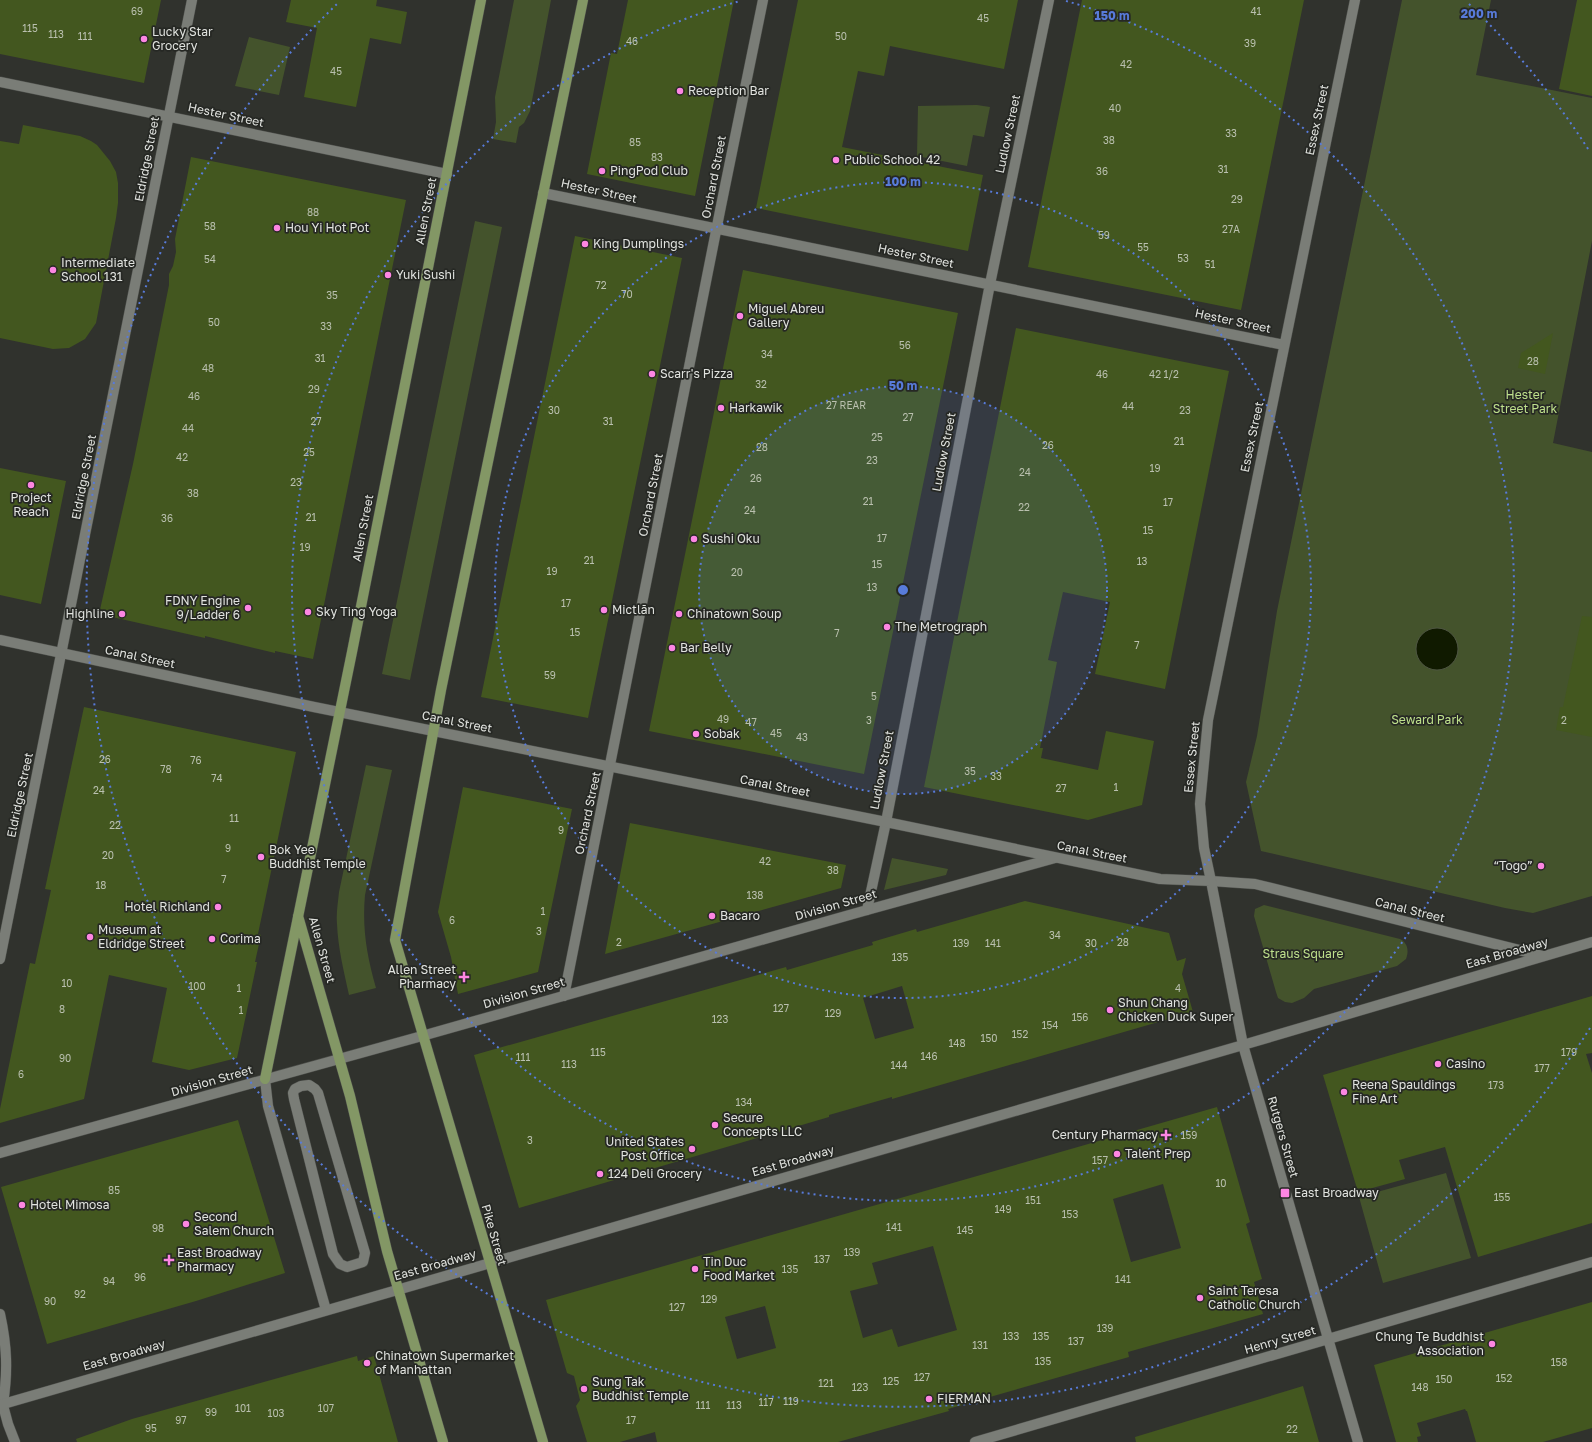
<svg xmlns="http://www.w3.org/2000/svg" width="1592" height="1442" viewBox="0 0 1592 1442" font-family="'Golos Text',sans-serif">
<style>
.green{fill:#44532c}
.water{fill:#101a00;stroke:#4f5643}
.building{fill:#43571f;fill-rule:evenodd}
.lines{fill:none;stroke-linecap:round;stroke-linejoin:round}
.pedestrian-casing{stroke:#4c4e4a;stroke-width:11}
.minor-casing{stroke:#4c4e4a;stroke-width:11}
.secondary-casing{stroke:#4c4e4a;stroke-width:11}
.primary-casing{stroke:#4c4e4a;stroke-width:11}
.pedestrian{stroke:#7a7d77;stroke-width:10}
.minor{stroke:#7a7d77;stroke-width:10}
.secondary{stroke:#7a7d77;stroke-width:10}
.primary{stroke:#839765;stroke-width:10}
.ring{fill:none;stroke:#587bda;stroke-width:2;stroke-dasharray:2 4}
.poi-dot{fill:#fd86e2;stroke:#262824;stroke-width:1.5}
.labels{text-anchor:middle;stroke-width:3.5;stroke-linejoin:round;paint-order:stroke}
.number-label{font-size:10px;fill:#bac0af}
.poi-label{font-size:12px;fill:#e1e3df;stroke:#262824;text-anchor:start}
.street-label{font-size:12px;fill:#e1e3df;stroke:#262824}
.park-label{font-size:12px;fill:#bee08c;stroke:#262824}
.centre{fill:#587bda;stroke:#262824;stroke-width:2}
.ring-label{font-size:12px;text-anchor:middle;font-weight:bold;fill:#587bda;stroke:#262824;stroke-width:3.5;stroke-linejoin:round;paint-order:stroke}
</style>
<rect width="100%" height="100%" fill="#30322d"/>
<path class="green" d="M 514,0 L 551,0 L 530,111 L 524,123 L 519,127 L 516,143 L 493,139 L 496,122 L 495,97 Z
M 1402,0 L 1491,0 L 1476,75 L 1592,98 L 1592,241 L 1553,443 L 1592,452 L 1592,896 L 1533,913 L 1505,908 L 1261,851 L 1246,782 L 1257,736 L 1277,611 Z
M 249,37 L 290,47 L 279,95 L 235,86 Z
M 977,105 L 990,107 L 984,137 L 973,135 L 967,166 L 917,156 L 918,106 Z
M 475,221 L 502,227 L 410,680 L 382,674 Z
M 366,765 L 392,770 L 365,895 C 362,929 367,956 376,988 L 349,995 C 344,972 338,948 337,924 C 336,913 338,903 339,892 Z
M 892,858 L 948,869 L 946,875 L 884,890 Z
M 1264,905 L 1400,939 C 1408,943 1409,951 1406,959 L 1397,966 L 1314,989 L 1304,998 L 1292,1003 L 1285,1002 L 1278,998 L 1276,992 L 1254,916 L 1255,909 Z
M 1446,1173 L 1471,1258 L 1383,1283 L 1359,1197 Z"/>
<path class="water" d="M1416 649a21 21 0 1 1 42 0a21 21 0 1 1-42 0Z"/>
<path class="building" d="M 0,0 L 161,0 L 144,83 L 0,54 Z
M 291,0 L 377,0 L 376,6 L 407,12 L 401,44 L 370,38 L 356,107 L 304,97 L 317,28 L 286,22 Z
M 628,0 L 734,0 L 695,196 L 587,174 L 611,53 L 617,54 Z
M 798,0 L 1018,0 L 1004,69 L 890,46 L 884,76 L 858,71 L 842,147 L 983,175 L 968,251 L 756,208 Z
M 1082,0 L 1304,0 L 1241,310 L 1028,267 Z
M 1577,0 L 1592,0 L 1592,96 L 1559,89 Z
M 23,125 L 80,136 L 91,141 L 97,145 L 110,161 L 116,172 L 118,183 L 118,203 L 116,218 L 96,323 L 85,339 L 69,348 L 53,349 L 0,338 L 0,141 L 19,144 Z
M 191,157 L 406,200 L 313,659 L 275,651 L 275,653 L 205,636 L 205,638 L 99,614 L 133,464 L 169,285 L 169,274 L 173,266 L 176,252 L 175,239 Z
M 575,236 L 682,258 L 588,718 L 481,697 Z
M 743,270 L 958,313 L 864,774 L 649,731 Z
M 1016,328 L 1229,371 L 1165,689 L 1095,674 L 1110,602 L 1063,592 L 1048,660 L 1057,662 L 1040,748 L 1043,748 L 1041,758 L 1098,770 L 1106,731 L 1154,741 L 1142,805 L 1088,820 L 924,787 Z
M 1553,333 L 1545,374 L 1518,368 L 1521,353 Z
M 0,468 L 66,481 L 41,604 L 0,595 Z
M 1582,616 L 1592,617 L 1592,737 L 1556,730 L 1560,707 L 1563,707 Z
M 84,707 L 296,752 L 258,934 L 261,935 L 255,962 L 257,962 L 237,1058 L 189,1070 L 152,1062 L 167,988 L 109,975 L 84,1099 L 0,1123 L 0,1109 L 25,987 L 30,963 L 35,964 L 51,890 L 45,889 Z
M 463,787 L 572,809 L 538,972 L 458,994 L 451,957 L 438,912 Z
M 630,823 L 846,865 L 841,888 L 605,954 Z
M 1025,901 L 1169,933 L 1177,961 L 1186,958 L 1182,974 L 1193,1012 L 892,1099 L 892,1097 L 829,1115 L 829,1117 L 519,1208 L 474,1055 L 786,967 L 787,970 L 873,945 L 872,942 L 916,929 L 917,932 ZM 902,986 L 914,1028 L 875,1039 L 863,998 Z
M 1592,996 L 1592,1053 L 1586,1054 L 1592,1073 L 1592,1223 L 1478,1257 L 1445,1147 L 1399,1160 L 1405,1179 L 1358,1192 L 1323,1075 Z
M 1217,1107 L 1250,1222 L 1246,1224 L 1262,1279 L 1254,1282 L 1263,1314 L 1128,1352 L 1129,1357 L 948,1409 L 949,1411 L 838,1442 L 657,1442 L 655,1432 L 620,1442 L 587,1442 L 576,1406 L 580,1400 L 574,1376 L 567,1373 L 546,1300 ZM 1163,1184 L 1181,1248 L 1131,1262 L 1113,1199 ZM 933,1246 L 957,1330 L 898,1347 L 892,1329 L 863,1338 L 850,1291 L 878,1284 L 872,1263 ZM 765,1306 L 776,1348 L 737,1359 L 725,1317 Z
M 238,1120 L 285,1273 L 196,1301 L 47,1344 L 1,1187 Z
M 1592,1302 L 1592,1428 L 1543,1442 L 1476,1442 L 1467,1411 L 1466,1411 L 1465,1409 L 1417,1423 L 1421,1436 L 1417,1437 L 1418,1442 L 1396,1442 L 1374,1365 Z
M 357,1356 L 358,1361 L 374,1356 L 398,1442 L 77,1442 L 76,1439 L 132,1419 Z
M 1303,1386 L 1319,1442 L 1136,1442 L 1135,1437 Z"/>
<g class="lines">
<g class="pedestrian-casing">
<path id="pedestrian" d="M 1211,881 L 1255,884 L 1543,956
M 867,910 L 1055,858
M 309,1085 L 315,1089 L 318,1093 L 365,1253 L 363,1262 L 347,1267 L 340,1264 L 333,1254 L 294,1099 L 293,1093 L 295,1089 L 301,1086 Z"/>
</g>
<g class="minor-casing">
<path id="minor" d="M 0,82 L 447,174
M 543,193 L 1284,345
M 1211,881 L 1204,848 L 1200,804 L 1208,720 L 1355,0
M 0,959 L 192,0
M 564,996 L 721,206 L 763,0
M 422,1036 L 867,910 L 886,822 L 990,284 L 1049,0
M 1243,1045 L 1358,1442
M 265,1079 L 268,1106 L 326,1310
M 0,1314 C 7,1346 8,1371 3,1404
M 1,1398 L 8,1424 L 15,1442
M 975,1442 L 1592,1262"/>
</g>
<g class="secondary-casing">
<path id="secondary" d="M 0,640 L 314,707 L 886,822 L 1160,879 L 1211,881 L 1243,1045
M 0,1153 L 422,1036
M 0,1405 L 1243,1045 L 1592,942"/>
</g>
<g class="primary-casing">
<path id="primary" d="M 298,916 L 350,1096 L 387,1251 L 443,1442
M 265,1079 L 352,652 L 481,0
M 543,1442 L 395,940 L 441,690 L 583,0"/>
</g>
<use href="#pedestrian" class="pedestrian"/>
<use href="#minor" class="minor"/>
<use href="#secondary" class="secondary"/>
<use href="#primary" class="primary"/>
</g>
<circle cx="903" cy="590" r="204" fill="#587bda" fill-opacity=".12"/>
<g class="ring">
<circle cx="903" cy="590" r="204"/>
<circle cx="903" cy="590" r="408"/>
<path d="M1066 1A611 611 0 1 1 740 1"/>
<path d="M1590 1028A815 815 0 1 1 337 4M1469 4A815 815 0 0 1 1590 152"/>
</g>
<g class="poi-dot">
<circle cx="144" cy="39" r="4"/>
<circle cx="680" cy="91" r="4"/>
<circle cx="836" cy="160" r="4"/>
<circle cx="602" cy="171" r="4"/>
<circle cx="277" cy="228" r="4"/>
<circle cx="585" cy="244" r="4"/>
<circle cx="53" cy="270" r="4"/>
<circle cx="388" cy="275" r="4"/>
<circle cx="740" cy="316" r="4"/>
<circle cx="652" cy="374" r="4"/>
<circle cx="721" cy="408" r="4"/>
<circle cx="31" cy="485" r="4"/>
<circle cx="694" cy="539" r="4"/>
<circle cx="248" cy="608" r="4"/>
<circle cx="604" cy="610" r="4"/>
<circle cx="308" cy="612" r="4"/>
<circle cx="122" cy="614" r="4"/>
<circle cx="679" cy="614" r="4"/>
<circle cx="887" cy="627" r="4"/>
<circle cx="672" cy="648" r="4"/>
<circle cx="696" cy="734" r="4"/>
<circle cx="261" cy="857" r="4"/>
<circle cx="1541" cy="866" r="4"/>
<circle cx="218" cy="907" r="4"/>
<circle cx="712" cy="916" r="4"/>
<circle cx="90" cy="937" r="4"/>
<circle cx="212" cy="939" r="4"/>
<path d="M462 971h4v4h4v4h-4v4h-4v-4h-4v-4h4z"/>
<circle cx="1110" cy="1010" r="4"/>
<circle cx="1438" cy="1064" r="4"/>
<circle cx="1344" cy="1092" r="4"/>
<circle cx="715" cy="1125" r="4"/>
<path d="M1164 1129h4v4h4v4h-4v4h-4v-4h-4v-4h4z"/>
<circle cx="692" cy="1149" r="4"/>
<circle cx="1117" cy="1154" r="4"/>
<circle cx="600" cy="1174" r="4"/>
<rect x="1280" y="1188" width="10" height="10" rx="2"/>
<circle cx="22" cy="1205" r="4"/>
<circle cx="186" cy="1224" r="4"/>
<path d="M167 1254h4v4h4v4h-4v4h-4v-4h-4v-4h4z"/>
<circle cx="695" cy="1269" r="4"/>
<circle cx="1200" cy="1298" r="4"/>
<circle cx="1492" cy="1344" r="4"/>
<circle cx="367" cy="1363" r="4"/>
<circle cx="584" cy="1389" r="4"/>
<circle cx="929" cy="1399" r="4"/>
</g>
<g class="labels">
<g class="number-label">
<text x="137" y="15">69</text>
<text x="1256" y="15">41</text>
<text x="983" y="22">45</text>
<text x="30" y="32">115</text>
<text x="56" y="38">113</text>
<text x="85" y="40">111</text>
<text x="841" y="40">50</text>
<text x="632" y="45">46</text>
<text x="1250" y="47">39</text>
<text x="1126" y="68">42</text>
<text x="336" y="75">45</text>
<text x="1115" y="112">40</text>
<text x="1231" y="137">33</text>
<text x="1109" y="144">38</text>
<text x="635" y="146">85</text>
<text x="657" y="161">83</text>
<text x="1223" y="173">31</text>
<text x="1102" y="175">36</text>
<text x="1237" y="203">29</text>
<text x="313" y="216">88</text>
<text x="210" y="230">58</text>
<text x="1231" y="233">27A</text>
<text x="1104" y="239">59</text>
<text x="1143" y="251">55</text>
<text x="1183" y="262">53</text>
<text x="210" y="263">54</text>
<text x="1210" y="268">51</text>
<text x="601" y="289">72</text>
<text x="627" y="298">70</text>
<text x="332" y="299">35</text>
<text x="214" y="326">50</text>
<text x="326" y="330">33</text>
<text x="905" y="349">56</text>
<text x="767" y="358">34</text>
<text x="320" y="362">31</text>
<text x="1533" y="365">28</text>
<text x="208" y="372">48</text>
<text x="1102" y="378">46</text>
<text x="1164" y="378">42 1/2</text>
<text x="761" y="388">32</text>
<text x="314" y="393">29</text>
<text x="194" y="400">46</text>
<text x="846" y="409">27 REAR</text>
<text x="1128" y="410">44</text>
<text x="554" y="414">30</text>
<text x="1185" y="414">23</text>
<text x="908" y="421">27</text>
<text x="316" y="425">27</text>
<text x="608" y="425">31</text>
<text x="188" y="432">44</text>
<text x="877" y="441">25</text>
<text x="1179" y="445">21</text>
<text x="1048" y="449">26</text>
<text x="762" y="451">28</text>
<text x="309" y="456">25</text>
<text x="182" y="461">42</text>
<text x="872" y="464">23</text>
<text x="1155" y="472">19</text>
<text x="1025" y="476">24</text>
<text x="756" y="482">26</text>
<text x="296" y="486">23</text>
<text x="193" y="497">38</text>
<text x="868" y="505">21</text>
<text x="1168" y="506">17</text>
<text x="1024" y="511">22</text>
<text x="750" y="514">24</text>
<text x="311" y="521">21</text>
<text x="167" y="522">36</text>
<text x="1148" y="534">15</text>
<text x="882" y="542">17</text>
<text x="305" y="551">19</text>
<text x="589" y="564">21</text>
<text x="1142" y="565">13</text>
<text x="877" y="568">15</text>
<text x="552" y="575">19</text>
<text x="737" y="576">20</text>
<text x="872" y="591">13</text>
<text x="566" y="607">17</text>
<text x="575" y="636">15</text>
<text x="837" y="637">7</text>
<text x="1137" y="649">7</text>
<text x="550" y="679">59</text>
<text x="874" y="700">5</text>
<text x="723" y="723">49</text>
<text x="869" y="724">3</text>
<text x="1564" y="724">2</text>
<text x="751" y="726">47</text>
<text x="776" y="737">45</text>
<text x="802" y="741">43</text>
<text x="105" y="763">26</text>
<text x="196" y="764">76</text>
<text x="166" y="773">78</text>
<text x="970" y="775">35</text>
<text x="996" y="780">33</text>
<text x="217" y="782">74</text>
<text x="1116" y="791">1</text>
<text x="1061" y="792">27</text>
<text x="99" y="794">24</text>
<text x="234" y="822">11</text>
<text x="115" y="829">22</text>
<text x="561" y="834">9</text>
<text x="228" y="852">9</text>
<text x="108" y="859">20</text>
<text x="765" y="865">42</text>
<text x="833" y="874">38</text>
<text x="224" y="883">7</text>
<text x="101" y="889">18</text>
<text x="755" y="899">138</text>
<text x="543" y="915">1</text>
<text x="452" y="924">6</text>
<text x="539" y="935">3</text>
<text x="1055" y="939">34</text>
<text x="619" y="946">2</text>
<text x="1123" y="946">28</text>
<text x="961" y="947">139</text>
<text x="993" y="947">141</text>
<text x="1091" y="947">30</text>
<text x="900" y="961">135</text>
<text x="67" y="987">10</text>
<text x="197" y="990">100</text>
<text x="239" y="992">1</text>
<text x="1178" y="992">4</text>
<text x="781" y="1012">127</text>
<text x="62" y="1013">8</text>
<text x="241" y="1014">1</text>
<text x="833" y="1017">129</text>
<text x="1080" y="1021">156</text>
<text x="720" y="1023">123</text>
<text x="1050" y="1029">154</text>
<text x="1020" y="1038">152</text>
<text x="989" y="1042">150</text>
<text x="957" y="1047">148</text>
<text x="598" y="1056">115</text>
<text x="1569" y="1056">179</text>
<text x="929" y="1060">146</text>
<text x="523" y="1061">111</text>
<text x="65" y="1062">90</text>
<text x="569" y="1068">113</text>
<text x="899" y="1069">144</text>
<text x="1542" y="1072">177</text>
<text x="21" y="1078">6</text>
<text x="1496" y="1089">173</text>
<text x="744" y="1106">134</text>
<text x="1189" y="1139">159</text>
<text x="530" y="1144">3</text>
<text x="1100" y="1164">157</text>
<text x="1221" y="1187">10</text>
<text x="114" y="1194">85</text>
<text x="1502" y="1201">155</text>
<text x="1033" y="1204">151</text>
<text x="1003" y="1213">149</text>
<text x="1070" y="1218">153</text>
<text x="894" y="1231">141</text>
<text x="158" y="1232">98</text>
<text x="965" y="1234">145</text>
<text x="852" y="1256">139</text>
<text x="822" y="1263">137</text>
<text x="790" y="1273">135</text>
<text x="140" y="1281">96</text>
<text x="1123" y="1283">141</text>
<text x="109" y="1285">94</text>
<text x="80" y="1298">92</text>
<text x="709" y="1303">129</text>
<text x="50" y="1305">90</text>
<text x="677" y="1311">127</text>
<text x="1105" y="1332">139</text>
<text x="1011" y="1340">133</text>
<text x="1041" y="1340">135</text>
<text x="1076" y="1345">137</text>
<text x="980" y="1349">131</text>
<text x="1043" y="1365">135</text>
<text x="1559" y="1366">158</text>
<text x="922" y="1381">127</text>
<text x="1504" y="1382">152</text>
<text x="1444" y="1383">150</text>
<text x="891" y="1385">125</text>
<text x="826" y="1387">121</text>
<text x="860" y="1391">123</text>
<text x="1420" y="1391">148</text>
<text x="791" y="1405">119</text>
<text x="766" y="1406">117</text>
<text x="703" y="1409">111</text>
<text x="734" y="1409">113</text>
<text x="243" y="1412">101</text>
<text x="326" y="1412">107</text>
<text x="211" y="1416">99</text>
<text x="276" y="1417">103</text>
<text x="181" y="1424">97</text>
<text x="631" y="1424">17</text>
<text x="151" y="1432">95</text>
<text x="1292" y="1433">22</text>
</g>
<g class="poi-label">
<text x="152" y="36">Lucky Star<tspan x="152" dy="14">Grocery</tspan></text>
<text x="688" y="95">Reception Bar</text>
<text x="844" y="164">Public School 42</text>
<text x="610" y="175">PingPod Club</text>
<text x="285" y="232">Hou Yi Hot Pot</text>
<text x="593" y="248">King Dumplings</text>
<text x="61" y="267">Intermediate<tspan x="61" dy="14">School 131</tspan></text>
<text x="396" y="279">Yuki Sushi</text>
<text x="748" y="313">Miguel Abreu<tspan x="748" dy="14">Gallery</tspan></text>
<text x="660" y="378">Scarr's Pizza</text>
<text x="729" y="412">Harkawik</text>
<text x="31" y="502" text-anchor="middle">Project<tspan x="31" dy="14">Reach</tspan></text>
<text x="702" y="543">Sushi Oku</text>
<text x="240" y="605" text-anchor="end">FDNY Engine<tspan x="240" dy="14">9/Ladder 6</tspan></text>
<text x="612" y="614">Mictlān</text>
<text x="316" y="616">Sky Ting Yoga</text>
<text x="114" y="618" text-anchor="end">Highline</text>
<text x="687" y="618">Chinatown Soup</text>
<text x="895" y="631">The Metrograph</text>
<text x="680" y="652">Bar Belly</text>
<text x="704" y="738">Sobak</text>
<text x="269" y="854">Bok Yee<tspan x="269" dy="14">Buddhist Temple</tspan></text>
<text x="1533" y="870" text-anchor="end">“Togo”</text>
<text x="210" y="911" text-anchor="end">Hotel Richland</text>
<text x="720" y="920">Bacaro</text>
<text x="98" y="934">Museum at<tspan x="98" dy="14">Eldridge Street</tspan></text>
<text x="220" y="943">Corima</text>
<text x="456" y="974" text-anchor="end">Allen Street<tspan x="456" dy="14">Pharmacy</tspan></text>
<text x="1118" y="1007">Shun Chang<tspan x="1118" dy="14">Chicken Duck Super</tspan></text>
<text x="1446" y="1068">Casino</text>
<text x="1352" y="1089">Reena Spauldings<tspan x="1352" dy="14">Fine Art</tspan></text>
<text x="723" y="1122">Secure<tspan x="723" dy="14">Concepts LLC</tspan></text>
<text x="1158" y="1139" text-anchor="end">Century Pharmacy</text>
<text x="684" y="1146" text-anchor="end">United States<tspan x="684" dy="14">Post Office</tspan></text>
<text x="1125" y="1158">Talent Prep</text>
<text x="608" y="1178">124 Deli Grocery</text>
<text x="1294" y="1197">East Broadway</text>
<text x="30" y="1209">Hotel Mimosa</text>
<text x="194" y="1221">Second<tspan x="194" dy="14">Salem Church</tspan></text>
<text x="177" y="1257">East Broadway<tspan x="177" dy="14">Pharmacy</tspan></text>
<text x="703" y="1266">Tin Duc<tspan x="703" dy="14">Food Market</tspan></text>
<text x="1208" y="1295">Saint Teresa<tspan x="1208" dy="14">Catholic Church</tspan></text>
<text x="1484" y="1341" text-anchor="end">Chung Te Buddhist<tspan x="1484" dy="14">Association</tspan></text>
<text x="375" y="1360">Chinatown Supermarket<tspan x="375" dy="14">of Manhattan</tspan></text>
<text x="592" y="1386">Sung Tak<tspan x="592" dy="14">Buddhist Temple</tspan></text>
<text x="937" y="1403">FIERMAN</text>
</g>
<g class="street-label">
<text transform="translate(226 115) rotate(12)" y="4">Hester Street</text>
<text transform="translate(1317 120) rotate(-78)" y="4">Essex Street</text>
<text transform="translate(1008 134) rotate(-78)" y="4">Ludlow Street</text>
<text transform="translate(147 159) rotate(-79)" y="4">Eldridge Street</text>
<text transform="translate(714 177) rotate(-79)" y="4">Orchard Street</text>
<text transform="translate(599 191) rotate(12)" y="4">Hester Street</text>
<text transform="translate(426 211) rotate(-79)" y="4">Allen Street</text>
<text transform="translate(916 256) rotate(12)" y="4">Hester Street</text>
<text transform="translate(1233 321) rotate(12)" y="4">Hester Street</text>
<text transform="translate(1252 437) rotate(-78)" y="4">Essex Street</text>
<text transform="translate(944 452) rotate(-79)" y="4">Ludlow Street</text>
<text transform="translate(84 477) rotate(-79)" y="4">Eldridge Street</text>
<text transform="translate(651 495) rotate(-79)" y="4">Orchard Street</text>
<text transform="translate(363 528) rotate(-79)" y="4">Allen Street</text>
<text transform="translate(140 657) rotate(12)" y="4">Canal Street</text>
<text transform="translate(457 722) rotate(11)" y="4">Canal Street</text>
<text transform="translate(1192 757) rotate(-84)" y="4">Essex Street</text>
<text transform="translate(882 770) rotate(-79)" y="4">Ludlow Street</text>
<text transform="translate(775 786) rotate(11)" y="4">Canal Street</text>
<text transform="translate(20 795) rotate(-78)" y="4">Eldridge Street</text>
<text transform="translate(588 813) rotate(-78)" y="4">Orchard Street</text>
<text transform="translate(1092 852) rotate(11)" y="4">Canal Street</text>
<text transform="translate(836 905) rotate(-16)" y="4">Division Street</text>
<text transform="translate(1410 910) rotate(14)" y="4">Canal Street</text>
<text transform="translate(322 950) rotate(74)" y="4">Allen Street</text>
<text transform="translate(1507 953) rotate(-16)" y="4">East Broadway</text>
<text transform="translate(524 993) rotate(-16)" y="4">Division Street</text>
<text transform="translate(212 1081) rotate(-16)" y="4">Division Street</text>
<text transform="translate(1283 1137) rotate(74)" y="4">Rutgers Street</text>
<text transform="translate(793 1161) rotate(-16)" y="4">East Broadway</text>
<text transform="translate(494 1235) rotate(74)" y="4">Pike Street</text>
<text transform="translate(435 1265) rotate(-16)" y="4">East Broadway</text>
<text transform="translate(1280 1340) rotate(-16)" y="4">Henry Street</text>
<text transform="translate(124 1355) rotate(-16)" y="4">East Broadway</text>
</g>
<g class="park-label">
<text x="1525" y="399">Hester<tspan x="1525" dy="14">Street Park</tspan></text>
<text x="1427" y="724">Seward Park</text>
<text x="1303" y="958">Straus Square</text>
</g>
</g>
<circle cx="903" cy="590" r="6" class="centre"/>
<g class="ring-label">
<text x="1479" y="18">200 m</text>
<text x="1112" y="20">150 m</text>
<text x="903" y="186">100 m</text>
<text x="903" y="390">50 m</text>
</g>
</svg>
